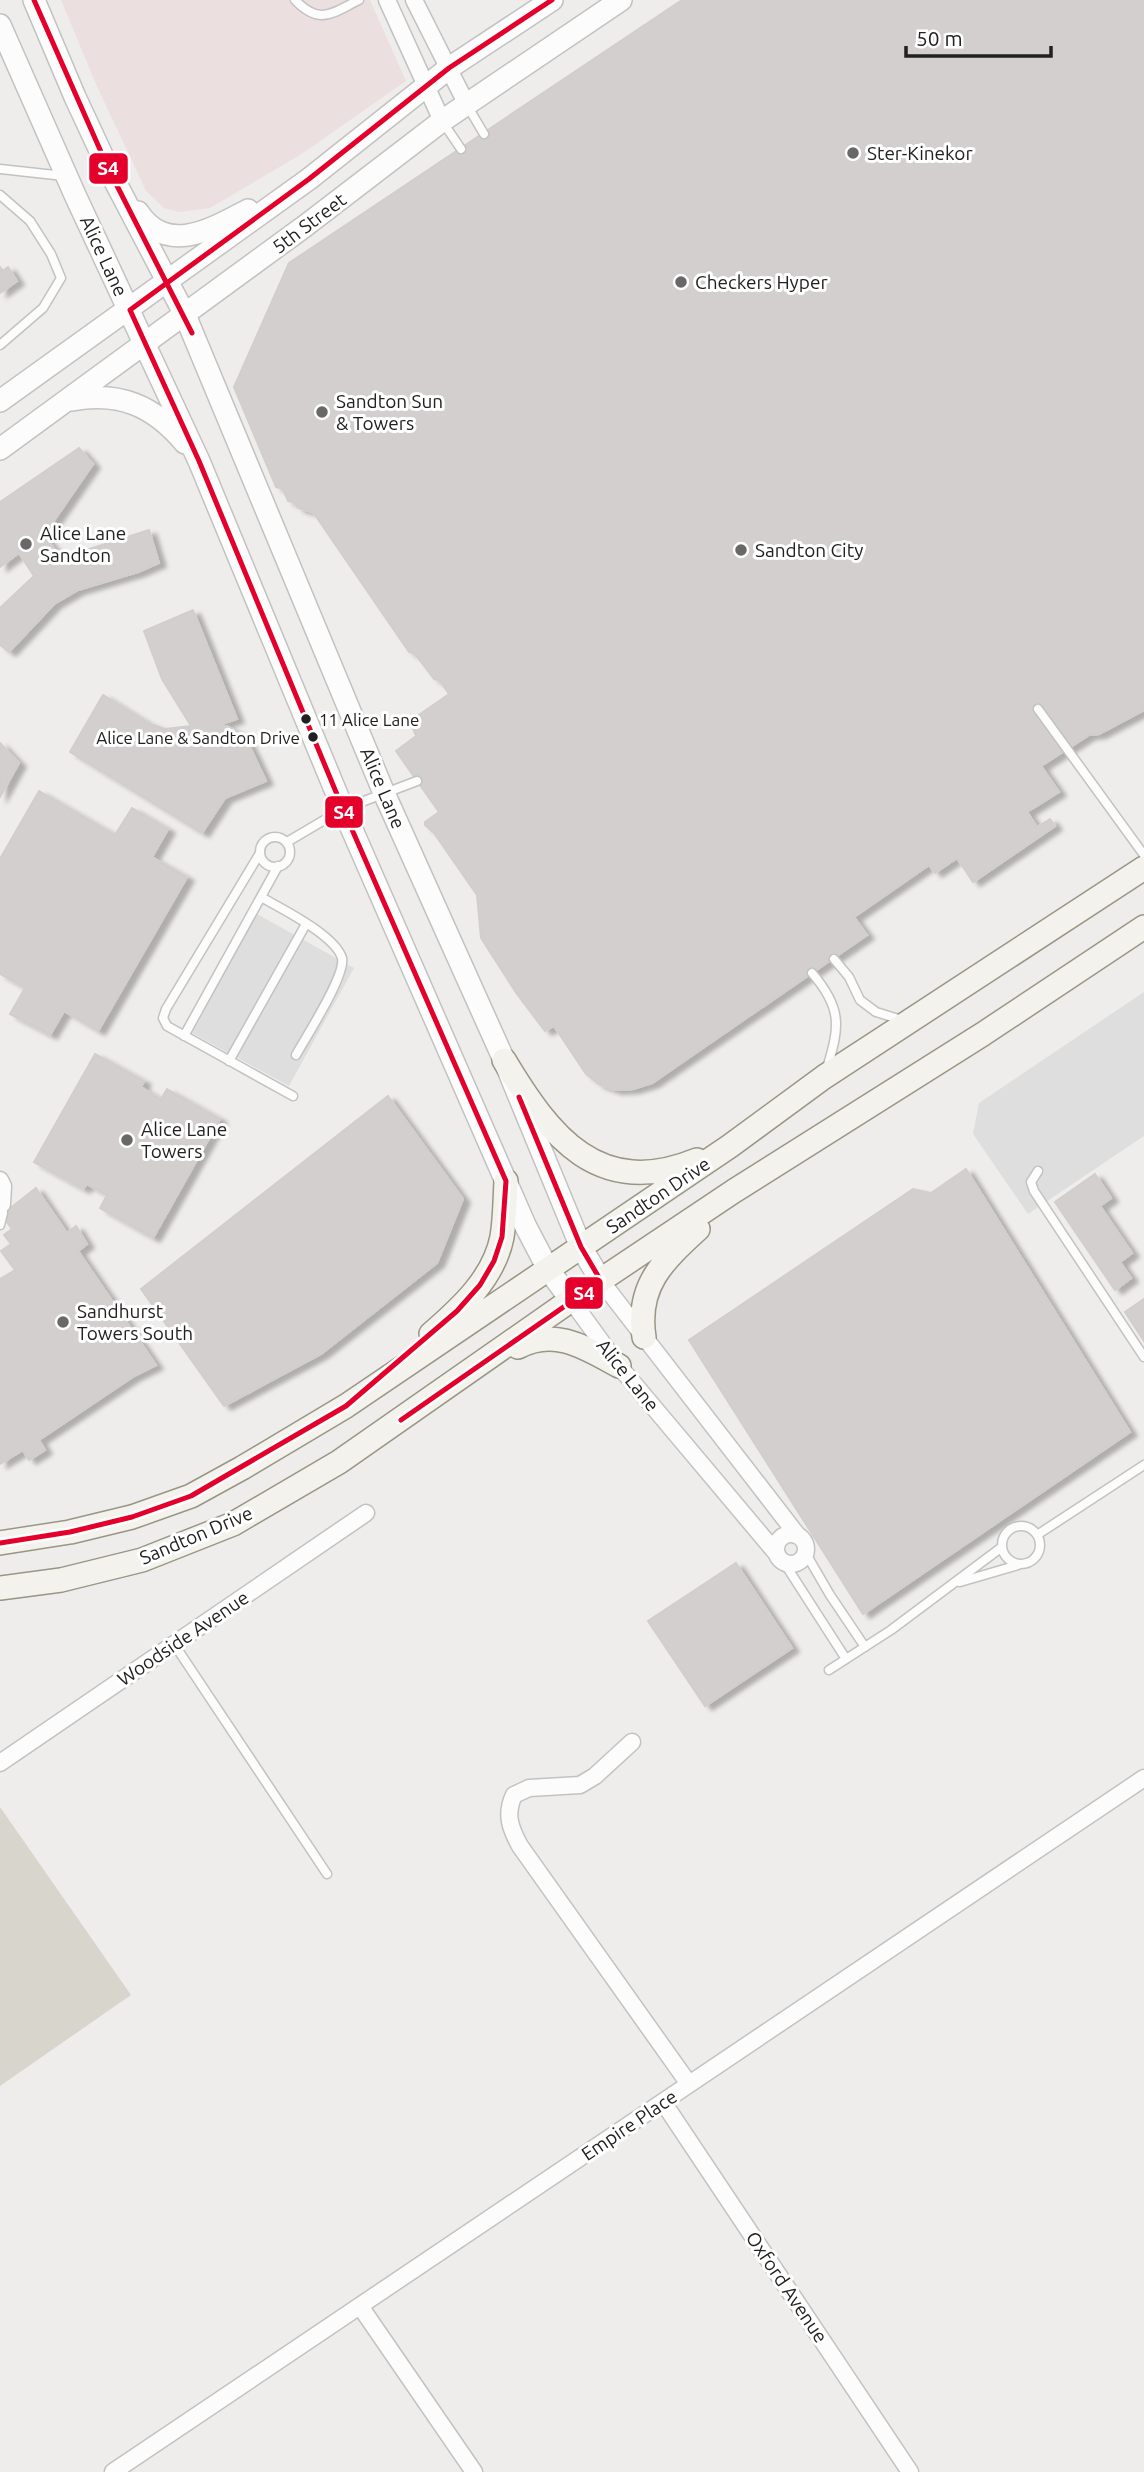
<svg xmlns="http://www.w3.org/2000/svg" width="1144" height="2472" viewBox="0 0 1144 2472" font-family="Ubuntu,sans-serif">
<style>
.commercial{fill:#ebdfdf}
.construction{fill:#d8d5cd}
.parking{fill:#dfdede}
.building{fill:#d2cfce;stroke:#d2cecc;stroke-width:2;filter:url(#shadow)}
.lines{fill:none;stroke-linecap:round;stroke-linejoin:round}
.service-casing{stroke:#c2c2c1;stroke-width:11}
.minor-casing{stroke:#c2c2c1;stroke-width:19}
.tertiary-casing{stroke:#c2c2c1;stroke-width:24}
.secondary-casing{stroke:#989684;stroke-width:26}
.service{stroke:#fdfcfc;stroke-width:8}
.minor{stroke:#fdfcfc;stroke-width:16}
.tertiary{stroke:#fdfcfc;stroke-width:21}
.secondary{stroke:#f3f2ed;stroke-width:23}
.bus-1-casing{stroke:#fff;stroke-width:10}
.bus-1{stroke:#e4002b;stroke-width:5}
.poi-dot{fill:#696868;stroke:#fff;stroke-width:2.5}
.bus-dot{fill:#212121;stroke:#fff;stroke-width:2.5}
.labels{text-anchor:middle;stroke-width:6;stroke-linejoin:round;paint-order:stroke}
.bus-label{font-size:17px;fill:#212121;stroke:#fff;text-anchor:start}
.poi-label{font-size:19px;fill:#212121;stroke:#fff;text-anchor:start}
.street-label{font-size:19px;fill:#212121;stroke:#fff}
.line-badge{stroke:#fff;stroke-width:2.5}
.badge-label{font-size:19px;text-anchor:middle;font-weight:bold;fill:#fff}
</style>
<defs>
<filter id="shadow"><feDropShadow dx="7" dy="4" stdDeviation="2" flood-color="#0004"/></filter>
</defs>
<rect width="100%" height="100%" fill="#efedeb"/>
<path class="commercial" d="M 61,0 L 370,0 L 406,81 L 300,155 L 210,208 L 179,212 L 164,208 L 146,191 L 95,82 Z"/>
<path class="construction" d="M 0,1807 L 131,1995 L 0,2086 Z"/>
<path class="parking" d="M 257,914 L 354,968 L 289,1086 L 192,1033 Z
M 1144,992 L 1144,1136 L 1028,1214 L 973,1134 L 979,1103 Z"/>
<path class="building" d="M 682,0 L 1144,0 L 1144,710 L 1099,734 L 1089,735 L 1041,766 L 1059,792 L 1027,812 L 1037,827 L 1050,819 L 1055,826 L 973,882 L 957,858 L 935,873 L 929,865 L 854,917 L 867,935 L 652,1083 L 633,1089 L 615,1090 L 599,1084 L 586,1074 L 554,1026 L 545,1031 L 517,994 L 481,938 L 477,895 L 434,833 L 425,825 L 425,822 L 439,812 L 396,751 L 416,736 L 410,721 L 449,694 L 440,681 L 434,679 L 415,654 L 409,652 L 313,512 L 298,508 L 295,503 L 288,501 L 283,489 L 276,487 L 234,387 L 289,263 Z
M 0,267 L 3,271 L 8,267 L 17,281 L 0,293 Z
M 79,448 L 93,464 L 44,535 L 61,558 L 149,530 L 159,563 L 138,572 L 78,590 L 54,604 L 9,652 L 0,645 L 0,608 L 34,576 L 19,553 L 0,567 L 0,502 Z
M 193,610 L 237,719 L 222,724 L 237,731 L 247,741 L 266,781 L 225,798 L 202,833 L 70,752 L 103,695 L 148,723 L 165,729 L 191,726 L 162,679 L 144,631 Z
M 0,743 L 19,763 L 0,797 Z
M 39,791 L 115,835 L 132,808 L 168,829 L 152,857 L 187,877 L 98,1031 L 64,1011 L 50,1035 L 10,1014 L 25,988 L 0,974 L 0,859 Z
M 95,1054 L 144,1081 L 141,1087 L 161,1099 L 167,1089 L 220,1119 L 153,1238 L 100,1208 L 107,1195 L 87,1184 L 83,1189 L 34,1162 Z
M 388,1096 L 463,1199 L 437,1263 L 321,1354 L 224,1406 L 141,1289 Z
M 966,1169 L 1130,1432 L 863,1614 L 689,1340 L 913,1189 L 931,1193 Z
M 1095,1174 L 1111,1198 L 1100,1206 L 1132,1253 L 1120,1262 L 1131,1278 L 1115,1290 L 1055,1202 Z
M 36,1188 L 67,1233 L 76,1226 L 87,1244 L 78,1251 L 156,1365 L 134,1376 L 39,1440 L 45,1450 L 29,1460 L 23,1450 L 0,1464 L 0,1279 L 15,1270 L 1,1251 L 11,1244 L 4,1235 L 12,1229 L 6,1221 L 8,1210 Z
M 1144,1299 L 1144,1341 L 1125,1312 Z
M 736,1563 L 792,1648 L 705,1706 L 648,1621 Z"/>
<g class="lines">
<g class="service-casing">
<path id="service" d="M 295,0 C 320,26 332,13 359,0
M 468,107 L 484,134
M 442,121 L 461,149
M 0,169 L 64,176
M 0,195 L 30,221 L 51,254 L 61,278 L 43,308 L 0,345
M 1038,709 L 1144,855
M260 852a15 15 0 1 1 30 0a15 15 0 1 1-30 0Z
M 287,842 L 343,809 L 417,781
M 260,853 L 166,1009 L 163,1018 L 167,1026 L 293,1096
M 261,897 C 282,909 335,935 342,958 C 346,975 306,1037 296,1055
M 834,959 L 849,977 L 860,1000 L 876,1012 L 902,1020
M 812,973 C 842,1008 840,1026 827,1068
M 184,1036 L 278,866
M 229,1061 L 306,924
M 1038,1171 L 1031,1182 L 1034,1191 L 1144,1357
M 0,1225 L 3,1213 L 2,1204
M1002 1545a19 19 0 1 1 38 0a19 19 0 1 1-38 0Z
M 1037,1535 L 1144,1465
M 805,1552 L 830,1595 L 865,1647
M 783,1561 L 846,1659
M 960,1582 L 1018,1565
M 174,1644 L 327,1874
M 829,1670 L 891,1630 L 1002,1547"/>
</g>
<g class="minor-casing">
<path id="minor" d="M 387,0 L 442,121
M 414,0 L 467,105
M 0,1180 L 3,1186 L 2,1204
M 601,1281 L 798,1536
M 571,1300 L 619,1366 L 777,1554
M776 1549a15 15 0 1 1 30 0a15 15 0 1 1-30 0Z
M 632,1742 L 595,1776 L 580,1785 L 529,1788 L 514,1795 C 505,1814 510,1828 520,1846 L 689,2084
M 0,1763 L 366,1513
M 663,2102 L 910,2472
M 360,2306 L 474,2472
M 113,2472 L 1144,1778"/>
</g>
<g class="tertiary-casing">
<path id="tertiary" d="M 34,0 L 75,97 L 109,170 L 185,315 L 384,793 L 504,1060 L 581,1247 L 601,1281
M 0,25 L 75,195 L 199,461 L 343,809 L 525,1225 L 548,1269 L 571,1300
M 138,212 C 167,256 212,229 248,210
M 72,400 C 120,391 154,406 185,443
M 0,401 L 309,179 L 449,68 L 552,0
M 0,449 L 305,226 L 442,121 L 621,0"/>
</g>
<g class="secondary-casing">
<path id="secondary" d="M 504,1060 C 550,1137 599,1200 697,1160
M 431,1334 C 461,1308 494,1278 502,1237 C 505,1219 505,1199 506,1181
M 644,1337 C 636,1286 663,1261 698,1229
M 518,1347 C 555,1327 586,1348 619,1366
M 0,1543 L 70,1532 L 132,1517 L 191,1496 L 242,1468 L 346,1406 L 730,1146 L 824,1077 L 1144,868
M 0,1588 L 61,1580 L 142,1560 L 233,1524 L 339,1462 L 571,1300 L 734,1191 L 983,1034 L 1144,927"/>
</g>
<use href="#service" class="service"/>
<use href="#minor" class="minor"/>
<use href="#tertiary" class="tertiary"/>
<use href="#secondary" class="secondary"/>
<g class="bus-1-casing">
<path id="bus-1" d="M 34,0 L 109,170 L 192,333
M 401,1420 L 601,1281 L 581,1247 L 519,1097
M 0,1543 L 70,1532 L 132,1517 L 191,1496 L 346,1406 L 457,1311 L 480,1285 L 494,1261 L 502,1237 L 506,1181 L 343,809 L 199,461 L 130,310 L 309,179 L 449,68 L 552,0"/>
</g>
<use href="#bus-1" class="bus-1"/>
</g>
<g class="poi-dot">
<circle cx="853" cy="153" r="7"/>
<circle cx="681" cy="282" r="7"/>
<circle cx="322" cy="412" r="7"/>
<circle cx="26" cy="544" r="7"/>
<circle cx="741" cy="550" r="7"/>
<circle cx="127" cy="1140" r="7"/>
<circle cx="63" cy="1322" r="7"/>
</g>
<g class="bus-dot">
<circle cx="306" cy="719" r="6"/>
<circle cx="313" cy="737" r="6"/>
</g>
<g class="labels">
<g class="bus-label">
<text x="319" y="726">11 Alice Lane</text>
<text x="300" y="744" text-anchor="end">Alice Lane &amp; Sandton Drive</text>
</g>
<g class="poi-label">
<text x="867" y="160">Ster-Kinekor</text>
<text x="695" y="289">Checkers Hyper</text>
<text x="336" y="408">Sandton Sun<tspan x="336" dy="22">&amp; Towers</tspan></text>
<text x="40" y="540">Alice Lane<tspan x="40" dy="22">Sandton</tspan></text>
<text x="755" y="557">Sandton City</text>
<text x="141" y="1136">Alice Lane<tspan x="141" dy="22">Towers</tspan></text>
<text x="77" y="1318">Sandhurst<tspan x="77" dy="22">Towers South</tspan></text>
</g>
<g class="street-label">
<text transform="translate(309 223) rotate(-37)" y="7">5th Street</text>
<text transform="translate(104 256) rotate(65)" y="7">Alice Lane</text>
<text transform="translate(383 788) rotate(67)" y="7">Alice Lane</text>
<text transform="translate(658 1195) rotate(-34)" y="7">Sandton Drive</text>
<text transform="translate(628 1375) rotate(51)" y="7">Alice Lane</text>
<text transform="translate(196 1535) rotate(-23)" y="7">Sandton Drive</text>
<text transform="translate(183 1638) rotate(-34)" y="7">Woodside Avenue</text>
<text transform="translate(629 2125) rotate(-34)" y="7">Empire Place</text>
<text transform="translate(787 2287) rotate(56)" y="7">Oxford Avenue</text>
</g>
</g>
<g class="line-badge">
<rect x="88" y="152" width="41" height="33" rx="7" fill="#e4002b"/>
<rect x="324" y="795" width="40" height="34" rx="7" fill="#e4002b"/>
<rect x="564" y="1276" width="40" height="34" rx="7" fill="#e4002b"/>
</g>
<g class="badge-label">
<text x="108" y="175">S4</text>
<text x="344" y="819">S4</text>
<text x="584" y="1300">S4</text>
</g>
<path d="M906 46v10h145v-10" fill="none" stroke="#212121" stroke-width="3.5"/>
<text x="916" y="46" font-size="21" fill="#212121" stroke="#ffffff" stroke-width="5" paint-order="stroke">50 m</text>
</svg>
